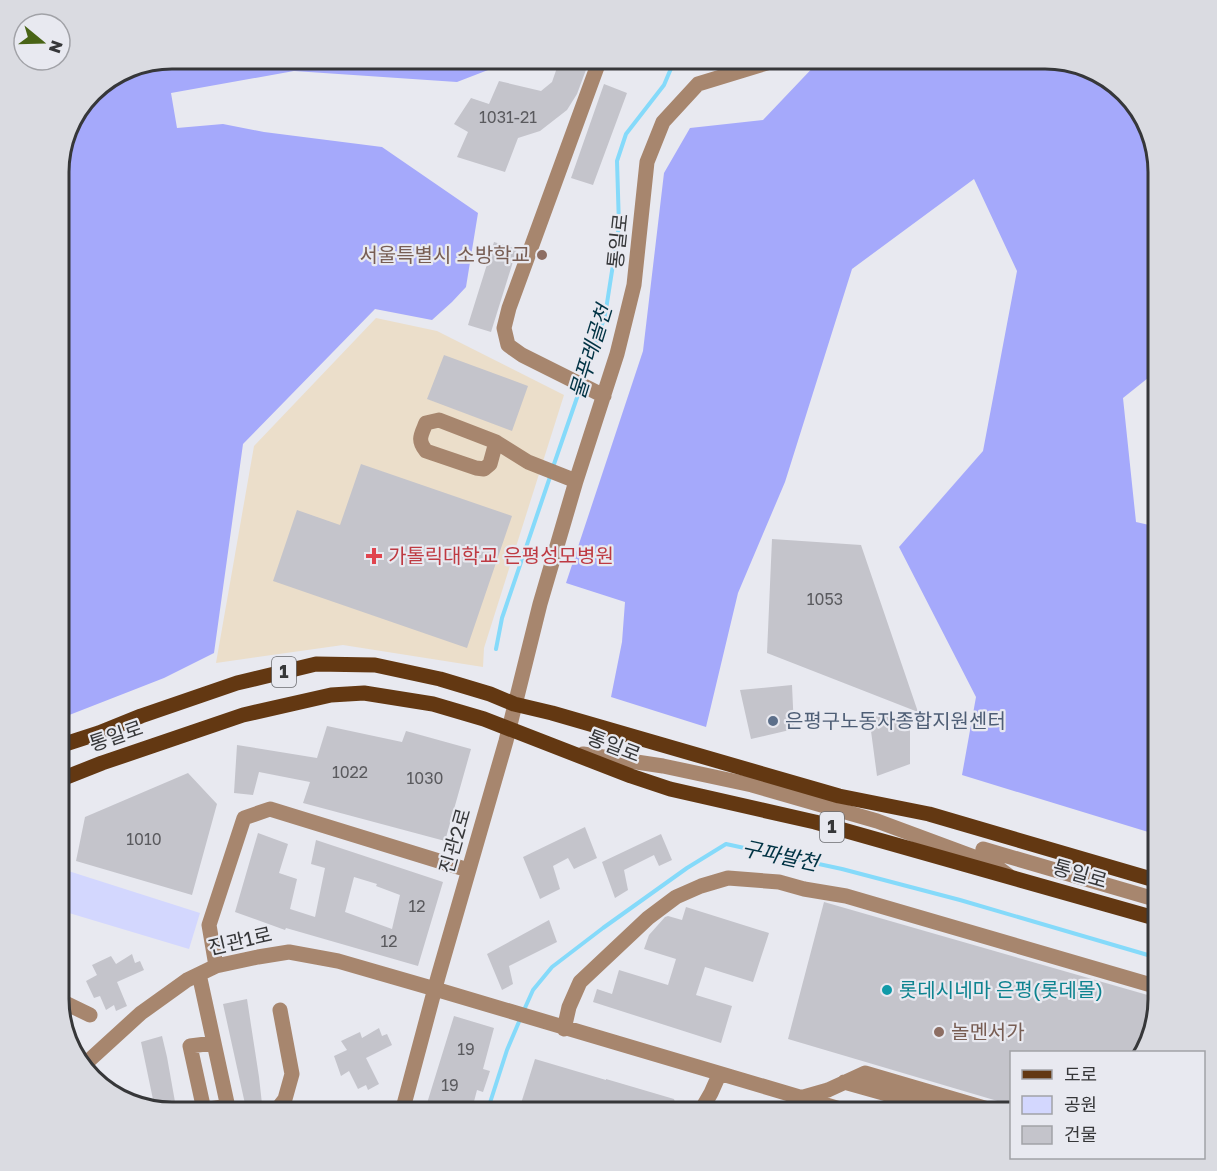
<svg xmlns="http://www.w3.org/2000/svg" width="1217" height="1171" viewBox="0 0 1217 1171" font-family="'Golos Text','Noto Sans KR',sans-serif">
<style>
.medical{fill:#ebdeca}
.green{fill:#d3d7fe}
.forest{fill:#a5a9fb}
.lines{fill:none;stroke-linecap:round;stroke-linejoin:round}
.stream{stroke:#85dafa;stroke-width:4}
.building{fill:#c4c4cb;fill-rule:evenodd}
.minor{stroke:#a7866e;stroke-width:15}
.major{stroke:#633812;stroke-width:15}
.education-dot{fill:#8d6e63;stroke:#e8e9f0;stroke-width:2}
.health-dot{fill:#e0444e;stroke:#e8e9f0;stroke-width:2}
.service-dot{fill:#5c6f8a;stroke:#e8e9f0;stroke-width:2}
.culture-dot{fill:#0f9aa8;stroke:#e8e9f0;stroke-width:2}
.labels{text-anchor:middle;stroke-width:4.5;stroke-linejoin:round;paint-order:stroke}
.number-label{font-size:16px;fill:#5a5a5e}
.shield{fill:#e8e9f0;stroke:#6b6c70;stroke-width:1.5}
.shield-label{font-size:18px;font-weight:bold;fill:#363739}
.street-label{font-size:20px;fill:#363739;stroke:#e8e9f0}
.education-label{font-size:20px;fill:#785e54;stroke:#e8e9f0;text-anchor:end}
.health-label{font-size:20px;fill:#be3a42;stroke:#e8e9f0;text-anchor:start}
.service-label{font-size:20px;fill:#4e5e75;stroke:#e8e9f0;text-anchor:start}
.culture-label{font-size:20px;fill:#0d838f;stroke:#e8e9f0;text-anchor:start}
.water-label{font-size:21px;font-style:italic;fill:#034;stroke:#e8e9f0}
.rim{fill:none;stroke:#363739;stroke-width:3}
</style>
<rect width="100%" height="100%" fill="#e8e9f0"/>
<path class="medical" d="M 376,318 L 437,331 L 564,395 L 484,648 L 483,667 L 343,645 L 216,663 L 254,446 Z"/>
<path class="green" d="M 59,868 L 200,913 L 189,949 L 59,910 Z"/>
<path class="forest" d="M 172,59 L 502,59 L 501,65 L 457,82 L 294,71 L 171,93 L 177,128 L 223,124 L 264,132 L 382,147 L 478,213 L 466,287 L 452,302 L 432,320 L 375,309 L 243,444 L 214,653 L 164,678 L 59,719 L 59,165 L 70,122 L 97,87 Z
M 821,59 L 1052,59 L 1095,70 L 1130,97 L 1158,172 L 1158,370 L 1123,398 L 1136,522 L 1158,527 L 1158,835 L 962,775 L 976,697 L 899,547 L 983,451 L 1017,271 L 974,179 L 852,269 L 785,482 L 738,593 L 706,727 L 611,697 L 622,642 L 625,602 L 566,583 L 643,351 L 664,173 L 690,128 L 763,120 Z"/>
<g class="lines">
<path class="stream" d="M 582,381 L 605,316 L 619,226 L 617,161 L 626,134 L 664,85 L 675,59
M 553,467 L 580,389
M 496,649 L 502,618 L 551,474
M 524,1010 L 533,990 L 552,967 L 603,928 L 687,868 L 726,844 L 842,869 L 960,900 L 1158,958
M 487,1112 L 507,1050 L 521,1017"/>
</g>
<path class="building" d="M 560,59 L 590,59 L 577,94 L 567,110 L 540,131 L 518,138 L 505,172 L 457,157 L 468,132 L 454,124 L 471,98 L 489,104 L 499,81 L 541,91 L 552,82 Z
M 604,84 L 627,93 L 593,185 L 571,178 Z
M 494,242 L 517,249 L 491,332 L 468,325 Z
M 444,355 L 528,386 L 512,431 L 427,399 Z
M 361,464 L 512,516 L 467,648 L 273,581 L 297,510 L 340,525 Z
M 772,539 L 861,545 L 918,712 L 767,653 Z
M 792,685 L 794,729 L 751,739 L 740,690 Z
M 869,716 L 910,717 L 910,764 L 877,776 Z
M 327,726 L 402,742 L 406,731 L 471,749 L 445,841 L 303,803 L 310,782 L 259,772 L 253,795 L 234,793 L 237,745 L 317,758 Z
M 188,773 L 217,804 L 192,895 L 76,861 L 85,817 Z
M 585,827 L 597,858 L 574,869 L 568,858 L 553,866 L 560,889 L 540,899 L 523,857 Z
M 258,833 L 288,844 L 279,873 L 297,879 L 290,909 L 315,917 L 325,868 L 311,864 L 316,840 L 443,882 L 418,966 L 286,928 L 285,930 L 235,912 ZM 354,877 L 377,884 L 376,886 L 400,895 L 392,929 L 345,912 Z
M 661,834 L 672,860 L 659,866 L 654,855 L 624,870 L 628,890 L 615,898 L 602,862 Z
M 824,902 L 1158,998 L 1150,1043 L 1143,1053 L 1011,1053 L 1011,1105 L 788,1039 Z
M 686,907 L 769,933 L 753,982 L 705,967 L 696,995 L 732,1006 L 721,1043 L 593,1002 L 597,989 L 612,994 L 619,970 L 668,985 L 676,959 L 644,949 L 649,935 L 665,917 L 668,916 L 682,920 Z
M 549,920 L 557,942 L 509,966 L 513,984 L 502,990 L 487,954 Z
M 132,954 L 135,963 L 140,961 L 144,970 L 117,982 L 127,1006 L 116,1011 L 114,1005 L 106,1010 L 100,996 L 94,998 L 86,981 L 97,975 L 92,965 L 111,956 L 116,964 Z
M 247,999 L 259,1077 L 263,1113 L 247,1113 L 223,1004 Z
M 454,1016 L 494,1028 L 483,1069 L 490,1071 L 483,1092 L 477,1090 L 471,1113 L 424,1113 Z
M 379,1028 L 382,1036 L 387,1034 L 392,1045 L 366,1058 L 379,1084 L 368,1090 L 366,1085 L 358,1089 L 349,1071 L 341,1076 L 334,1056 L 347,1050 L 341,1041 L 360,1032 L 362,1038 Z
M 162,1036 L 167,1057 L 177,1113 L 155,1109 L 141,1042 Z
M 535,1059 L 606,1080 L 606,1079 L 674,1099 L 678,1112 L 518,1113 Z"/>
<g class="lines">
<path class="minor" d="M 600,59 L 509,308 L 504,328 L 508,345 L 522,355 L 604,396
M 496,442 L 490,464 L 484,469 L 476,468 L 426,451 C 417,440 421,435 426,423 L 439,420 L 496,442 L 528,462 L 576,481
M 583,754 L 663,766 L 752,785 L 877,821 L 993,864 L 1009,876
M 983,849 L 1158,900
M 59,954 L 62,942
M 216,966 L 209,925 L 244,818 L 270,809 L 468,870
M 199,974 L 229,1112
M 59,1000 L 90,1015
M 564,1029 L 569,1007 L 580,982 L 648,918 L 676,897 L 701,886 L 728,878 L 779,882 L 804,889 L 846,896 L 1158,987
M 214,1043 L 190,1046 L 204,1110 L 228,1106
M 84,1065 L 141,1013 L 187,980 L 216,966 L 258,957 L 289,952 L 338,961 L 435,989 L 850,1112
M 844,1082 L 951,1112
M 800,1098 L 828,1090 L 865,1073 L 998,1112
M 275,1112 L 285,1099 L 292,1074 L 280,1010
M 402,1112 L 438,977 L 506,741 L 540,604 L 576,481 L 617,354 L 634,285 L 647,162 L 663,122 L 698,84 L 780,59
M 700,1112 L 711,1093 L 719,1075"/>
<path class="major" d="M 59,746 L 99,733 L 141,716 L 237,683 L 316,664 L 375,665 L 440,679 L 490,694 L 514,704 L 552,713 L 839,796 L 929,814 L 1158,881
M 59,780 L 102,763 L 243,715 L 331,695 L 364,693 L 433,704 L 484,719 L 631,776 L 670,789 L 815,822 L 1158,919"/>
</g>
<g class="education-dot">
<circle cx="542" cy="255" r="6"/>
<circle cx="939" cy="1032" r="6"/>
</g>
<path class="health-dot" d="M371 547h6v6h6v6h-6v6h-6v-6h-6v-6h6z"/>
<circle class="service-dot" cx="773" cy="721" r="6"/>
<circle class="culture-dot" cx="887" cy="990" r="6"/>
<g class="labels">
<g class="number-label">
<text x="508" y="123">1031-21</text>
<text x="825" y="605">1053</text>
<text x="350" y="778">1022</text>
<text x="425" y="784">1030</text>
<text x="144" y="845">1010</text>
<text x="417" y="912">12</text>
<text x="389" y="947">12</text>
<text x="466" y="1055">19</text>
<text x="450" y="1091">19</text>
</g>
<g class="shield">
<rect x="272" y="657" width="24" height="30" rx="4.5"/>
<rect x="820" y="812" width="24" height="30" rx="4.5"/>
</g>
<g class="shield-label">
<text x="284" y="678">1</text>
<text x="832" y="833">1</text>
</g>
<g class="street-label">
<text transform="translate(618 241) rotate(-84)" y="7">통일로</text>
<text transform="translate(116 736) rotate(-19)" y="7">통일로</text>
<text transform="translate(614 746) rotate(21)" y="7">통일로</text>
<text transform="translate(455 841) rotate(-74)" y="7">진관2로</text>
<text transform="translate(1080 874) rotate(16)" y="7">통일로</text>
<text transform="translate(240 941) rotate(-13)" y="7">진관1로</text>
</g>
<g class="education-label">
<text x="530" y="262">서울특별시 소방학교</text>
<text x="951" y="1039" text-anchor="start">놀멘서가</text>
</g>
<g class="health-label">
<text x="388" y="563">가톨릭대학교 은평성모병원</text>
</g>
<g class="service-label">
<text x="785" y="728">은평구노동자종합지원센터</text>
</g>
<g class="culture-label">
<text x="899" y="997">롯데시네마 은평(롯데몰)</text>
</g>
<g class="water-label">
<text transform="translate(591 352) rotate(-73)" y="7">물푸레골천</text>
<text transform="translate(780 856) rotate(12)" y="7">구파발천</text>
</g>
</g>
<path d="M0 0H1217V1171H0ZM172 69H1045A103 103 0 0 1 1148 172V999A103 103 0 0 1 1045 1102H172A103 103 0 0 1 69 999V172A103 103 0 0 1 172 69Z" fill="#dadbe1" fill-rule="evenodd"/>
<path class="rim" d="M172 69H1045A103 103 0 0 1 1148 172V999A103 103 0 0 1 1045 1102H172A103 103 0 0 1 69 999V172A103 103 0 0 1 172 69Z"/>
<rect x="1010" y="1051" width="195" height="108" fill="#e8e9f0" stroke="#a1a2a7" stroke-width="1.5"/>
<rect x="1022" y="1070" width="30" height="9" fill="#633812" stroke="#a1a2a7" stroke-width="1.5"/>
<text x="1064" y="1081" font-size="18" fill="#363739">도로</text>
<rect x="1022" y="1096" width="30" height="18" fill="#d3d7fe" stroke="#a1a2a7" stroke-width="1.5"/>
<text x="1064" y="1111" font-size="18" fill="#363739">공원</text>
<rect x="1022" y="1126" width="30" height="18" fill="#c4c4cb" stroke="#a1a2a7" stroke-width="1.5"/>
<text x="1064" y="1141" font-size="18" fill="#363739">건물</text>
<g transform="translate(42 42) rotate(109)"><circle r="28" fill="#e8e9f0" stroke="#a1a2a7" stroke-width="1.5"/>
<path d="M0-4.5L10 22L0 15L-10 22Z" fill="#496416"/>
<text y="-9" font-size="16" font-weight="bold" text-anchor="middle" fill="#363739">N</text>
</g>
</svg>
